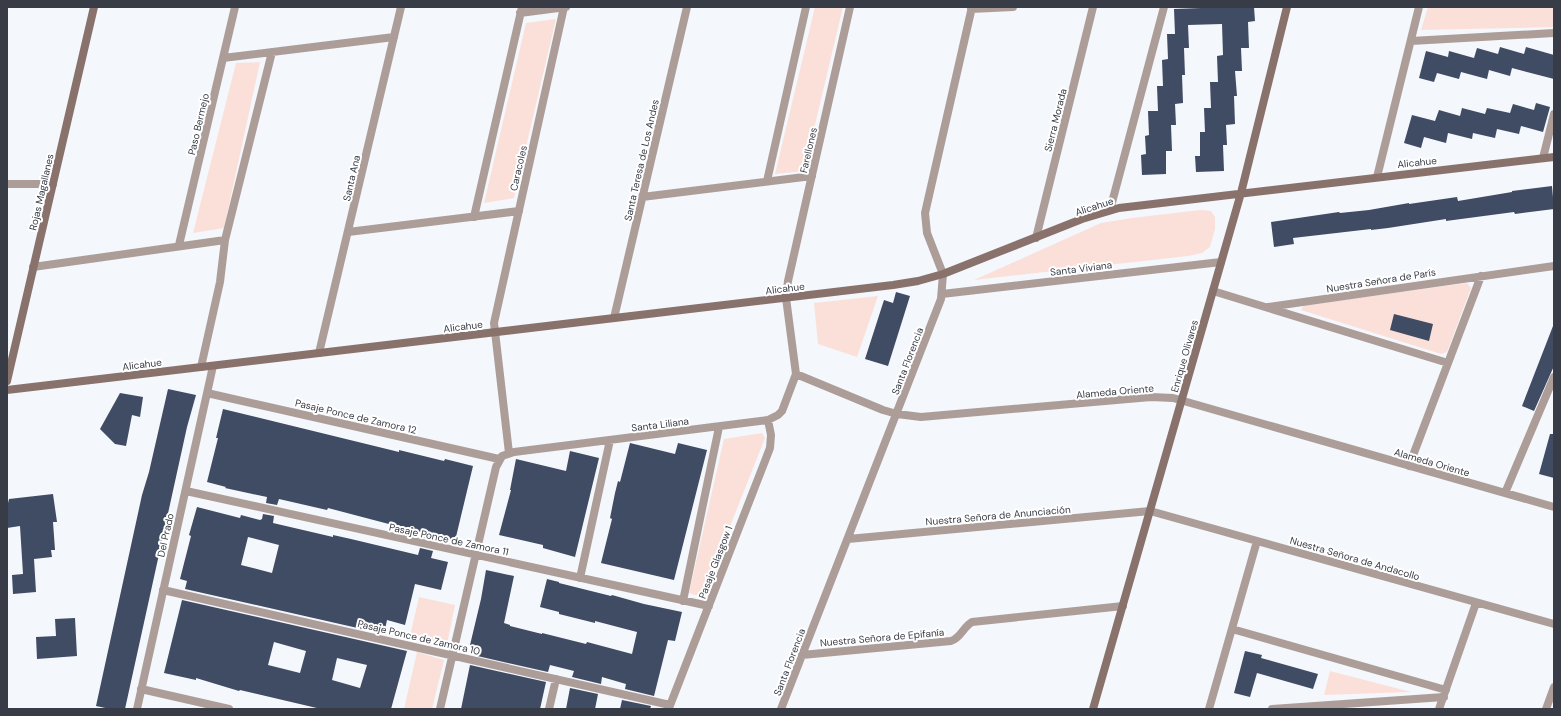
<svg xmlns="http://www.w3.org/2000/svg" width="1561" height="716" viewBox="0 0 1561 716" font-family="'DM Sans',sans-serif">
<style>
.green{fill:#fbe0da}
.building{fill:#404b64;fill-rule:evenodd}
.lines{fill:none;stroke-linecap:round;stroke-linejoin:round}
.street{stroke:#ad9d99;stroke-width:8}
.secondary{stroke:#89726c;stroke-width:8}
.labels{text-anchor:middle;stroke-width:4;stroke-linejoin:round;paint-order:stroke}
.street-label{font-size:10px;fill:#383c46;stroke:#fff}
</style>
<rect width="100%" height="100%" fill="#f4f7fc"/>
<path class="green" d="M 815,7 L 843,7 L 804,171 L 775,174 Z
M 1428,7 L 1554,7 L 1554,27 L 1421,30 Z
M 556,19 L 514,198 L 484,203 L 526,23 Z
M 260,62 L 224,228 L 193,233 L 236,63 Z
M 1200,210 L 1211,211 L 1215,217 L 1215,229 L 1210,247 L 1202,253 L 1188,256 L 974,280 L 1101,223 L 1132,218 Z
M 1467,283 L 1471,288 L 1447,352 L 1441,354 L 1301,310 L 1304,305 Z
M 878,296 L 857,357 L 818,344 L 814,303 Z
M 762,433 L 765,438 L 702,597 L 689,593 L 724,439 Z
M 419,597 L 455,605 L 447,644 L 410,636 Z
M 417,652 L 444,660 L 432,709 L 404,709 Z
M 1330,671 L 1411,692 L 1324,695 Z"/>
<path class="building" d="M 1201,7 L 1254,7 L 1255,21 L 1248,22 L 1249,48 L 1241,48 L 1242,71 L 1235,71 L 1237,96 L 1234,96 L 1235,124 L 1226,125 L 1227,145 L 1223,145 L 1224,171 L 1196,172 L 1195,156 L 1200,156 L 1200,132 L 1205,132 L 1204,108 L 1211,108 L 1210,82 L 1218,82 L 1217,56 L 1223,55 L 1222,24 L 1188,25 L 1189,48 L 1184,48 L 1185,75 L 1182,75 L 1183,103 L 1175,104 L 1176,125 L 1171,125 L 1172,151 L 1166,151 L 1166,174 L 1142,175 L 1141,155 L 1146,154 L 1145,136 L 1149,135 L 1148,111 L 1158,111 L 1157,86 L 1163,86 L 1162,60 L 1168,59 L 1167,34 L 1175,34 L 1174,9 L 1201,8 Z
M 1500,47 L 1524,54 L 1526,47 L 1554,55 L 1554,79 L 1512,68 L 1510,76 L 1489,70 L 1487,79 L 1461,72 L 1459,79 L 1437,73 L 1434,82 L 1419,78 L 1426,51 L 1448,57 L 1449,51 L 1474,58 L 1477,48 L 1498,54 Z
M 1536,103 L 1550,107 L 1543,132 L 1521,126 L 1519,134 L 1497,129 L 1495,138 L 1473,133 L 1472,139 L 1448,133 L 1446,143 L 1424,137 L 1421,148 L 1404,143 L 1412,115 L 1435,121 L 1439,110 L 1460,116 L 1462,108 L 1485,114 L 1487,108 L 1510,113 L 1513,104 L 1534,110 Z
M 1552,186 L 1554,209 L 1515,214 L 1514,212 L 1446,221 L 1446,219 L 1388,228 L 1371,230 L 1371,229 L 1293,238 L 1294,244 L 1274,247 L 1271,222 L 1339,212 L 1340,213 L 1369,210 L 1409,203 L 1409,204 L 1457,197 L 1458,201 L 1512,192 L 1512,191 Z
M 896,292 L 910,296 L 888,366 L 865,359 L 884,300 L 893,303 Z
M 1394,314 L 1433,324 L 1429,341 L 1390,330 Z
M 1553,326 L 1554,327 L 1554,366 L 1534,411 L 1522,406 Z
M 168,389 L 196,395 L 187,427 L 125,709 L 110,709 L 96,706 L 142,495 L 149,472 Z
M 120,393 L 143,397 L 140,417 L 132,415 L 126,446 L 115,444 L 100,429 Z
M 223,409 L 399,452 L 399,450 L 444,461 L 445,459 L 473,466 L 455,541 L 437,536 L 436,540 L 422,537 L 423,533 L 328,508 L 327,510 L 279,499 L 277,505 L 266,503 L 267,497 L 225,488 L 226,487 L 207,482 L 218,438 L 216,438 Z
M 1550,434 L 1554,434 L 1554,478 L 1539,474 Z
M 630,443 L 675,454 L 678,443 L 707,450 L 674,580 L 601,563 L 612,519 L 610,518 L 615,493 L 618,481 L 620,482 Z
M 570,451 L 599,458 L 575,557 L 543,548 L 543,545 L 499,535 L 511,490 L 510,490 L 516,459 L 566,471 Z
M 53,494 L 57,522 L 53,522 L 55,550 L 51,550 L 52,557 L 34,559 L 36,592 L 13,594 L 12,575 L 23,574 L 20,526 L 7,528 L 7,507 L 9,499 Z
M 197,507 L 240,518 L 241,515 L 260,520 L 262,519 L 263,514 L 274,516 L 273,523 L 333,537 L 333,535 L 351,539 L 418,555 L 420,548 L 433,551 L 431,558 L 448,562 L 441,590 L 415,584 L 405,625 L 387,620 L 384,634 L 185,589 L 187,581 L 180,579 L 191,536 L 189,535 ZM 248,537 L 279,545 L 272,573 L 241,565 Z
M 486,570 L 514,576 L 504,623 L 510,625 L 510,626 L 542,634 L 542,633 L 586,644 L 587,642 L 632,654 L 637,632 L 595,621 L 595,623 L 559,614 L 559,612 L 540,607 L 547,579 L 559,582 L 559,583 L 611,596 L 612,595 L 644,604 L 682,612 L 675,641 L 668,640 L 654,696 L 625,689 L 626,684 L 602,677 L 601,684 L 572,677 L 574,671 L 550,665 L 548,672 L 473,655 L 474,646 L 470,645 L 481,599 Z
M 182,600 L 407,651 L 391,709 L 321,709 L 240,690 L 239,691 L 196,678 L 196,680 L 164,673 ZM 274,642 L 306,651 L 300,673 L 268,665 ZM 337,658 L 367,665 L 360,688 L 332,680 Z
M 75,618 L 77,656 L 37,659 L 36,637 L 56,636 L 55,619 Z
M 1245,651 L 1262,655 L 1261,658 L 1318,674 L 1313,689 L 1257,673 L 1250,697 L 1234,693 Z
M 470,665 L 546,682 L 540,709 L 461,709 Z
M 570,688 L 598,694 L 595,709 L 566,709 Z
M 622,700 L 651,706 L 650,709 L 620,709 Z"/>
<g class="lines">
<path class="street" d="M 971,9 L 1013,7
M 520,13 L 566,7
M 1411,41 L 1554,33
M 223,58 L 394,37
M 1543,158 L 1554,114
M 1377,177 L 1419,7
M 767,181 L 806,7
M 7,184 L 53,184
M 642,197 L 812,176
M 1110,210 L 1164,7
M 474,217 L 522,7
M 348,232 L 519,211
M 1036,238 L 1093,7
M 179,245 L 235,7
M 33,267 L 225,240
M 1213,291 L 1448,363
M 942,294 L 1221,262
M 1268,307 L 1554,266
M 614,318 L 687,7
M 319,353 L 401,7
M 201,367 L 220,282 L 225,240 L 272,52
M 796,374 L 883,410 L 897,414 L 921,417 L 1151,397 L 1173,398 L 1554,507
M 207,393 L 499,459
M 509,453 L 494,323 L 564,7
M 1409,466 L 1481,276
M 186,491 L 709,606
M 1505,493 L 1554,377
M 848,539 L 1150,511 L 1554,624
M 580,578 L 610,440
M 163,590 L 670,705
M 683,601 L 719,427
M 1232,629 L 1446,690
M 802,655 L 951,641 C 961,638 963,627 972,622 L 1123,606
M 141,689 L 229,709
M 669,708 L 770,448 L 771,435 L 768,420
M 137,709 L 213,366
M 440,709 L 496,467 L 502,456 L 514,452 L 768,420 L 778,415 L 782,411 L 796,374 L 786,298 L 788,281 L 850,7
M 549,709 L 556,679
M 781,709 L 941,299 L 943,274 L 927,233 L 925,213 L 972,7
M 1209,709 L 1257,541
M 1272,709 L 1444,697
M 1439,709 L 1476,603
M 1546,709 L 1554,687"/>
<path class="secondary" d="M 7,381 L 94,7
M 7,390 L 893,285 L 918,281 L 943,274 L 1082,219 L 1119,208 L 1554,157
M 1093,709 L 1241,193 L 1287,7"/>
</g>
<g class="labels">
<g class="street-label">
<text transform="translate(1055 120) rotate(-76)" y="4">Sierra Morada</text>
<text transform="translate(198 124) rotate(-77)" y="4">Paso Bermejo</text>
<text transform="translate(808 150) rotate(-77)" y="4">Farellones</text>
<text transform="translate(641 160) rotate(-77)" y="4">Santa Teresa de Los Andes</text>
<text transform="translate(1417 162) rotate(-6)" y="4">Alicahue</text>
<text transform="translate(518 168) rotate(-77)" y="4">Caracoles</text>
<text transform="translate(351 178) rotate(-77)" y="4">Santa Ana</text>
<text transform="translate(41 192) rotate(-77)" y="4">Rojas Magallanes</text>
<text transform="translate(1094 206) rotate(-18)" y="4">Alicahue</text>
<text transform="translate(1081 268) rotate(-7)" y="4">Santa Viviana</text>
<text transform="translate(1381 280) rotate(-9)" y="4">Nuestra Señora de París</text>
<text transform="translate(785 288) rotate(-7)" y="4">Alicahue</text>
<text transform="translate(463 326) rotate(-7)" y="4">Alicahue</text>
<text transform="translate(1184 356) rotate(-74)" y="4">Enrique Olivares</text>
<text transform="translate(907 361) rotate(-69)" y="4">Santa Florencia</text>
<text transform="translate(142 364) rotate(-7)" y="4">Alicahue</text>
<text transform="translate(1115 391) rotate(-5)" y="4">Alameda Oriente</text>
<text transform="translate(356 416) rotate(13)" y="4">Pasaje Ponce de Zamora 12</text>
<text transform="translate(660 424) rotate(-7)" y="4">Santa Liliana</text>
<text transform="translate(1432 462) rotate(16)" y="4">Alameda Oriente</text>
<text transform="translate(998 515) rotate(-5)" y="4">Nuestra Señora de Anunciación</text>
<text transform="translate(165 535) rotate(-77)" y="4">Del Prado</text>
<text transform="translate(449 539) rotate(12)" y="4">Pasaje Ponce de Zamora 11</text>
<text transform="translate(1355 558) rotate(16)" y="4">Nuestra Señora de Andacollo</text>
<text transform="translate(715 562) rotate(-69)" y="4">Pasaje Glasgow 1</text>
<text transform="translate(419 637) rotate(13)" y="4">Pasaje Ponce de Zamora 10</text>
<text transform="translate(882 637) rotate(-5)" y="4">Nuestra Señora de Epifanía</text>
<text transform="translate(789 662) rotate(-69)" y="4">Santa Florencia</text>
</g>
</g>
<rect width="1561" height="716" fill="none" stroke="#383c46" stroke-width="16"/>
</svg>
